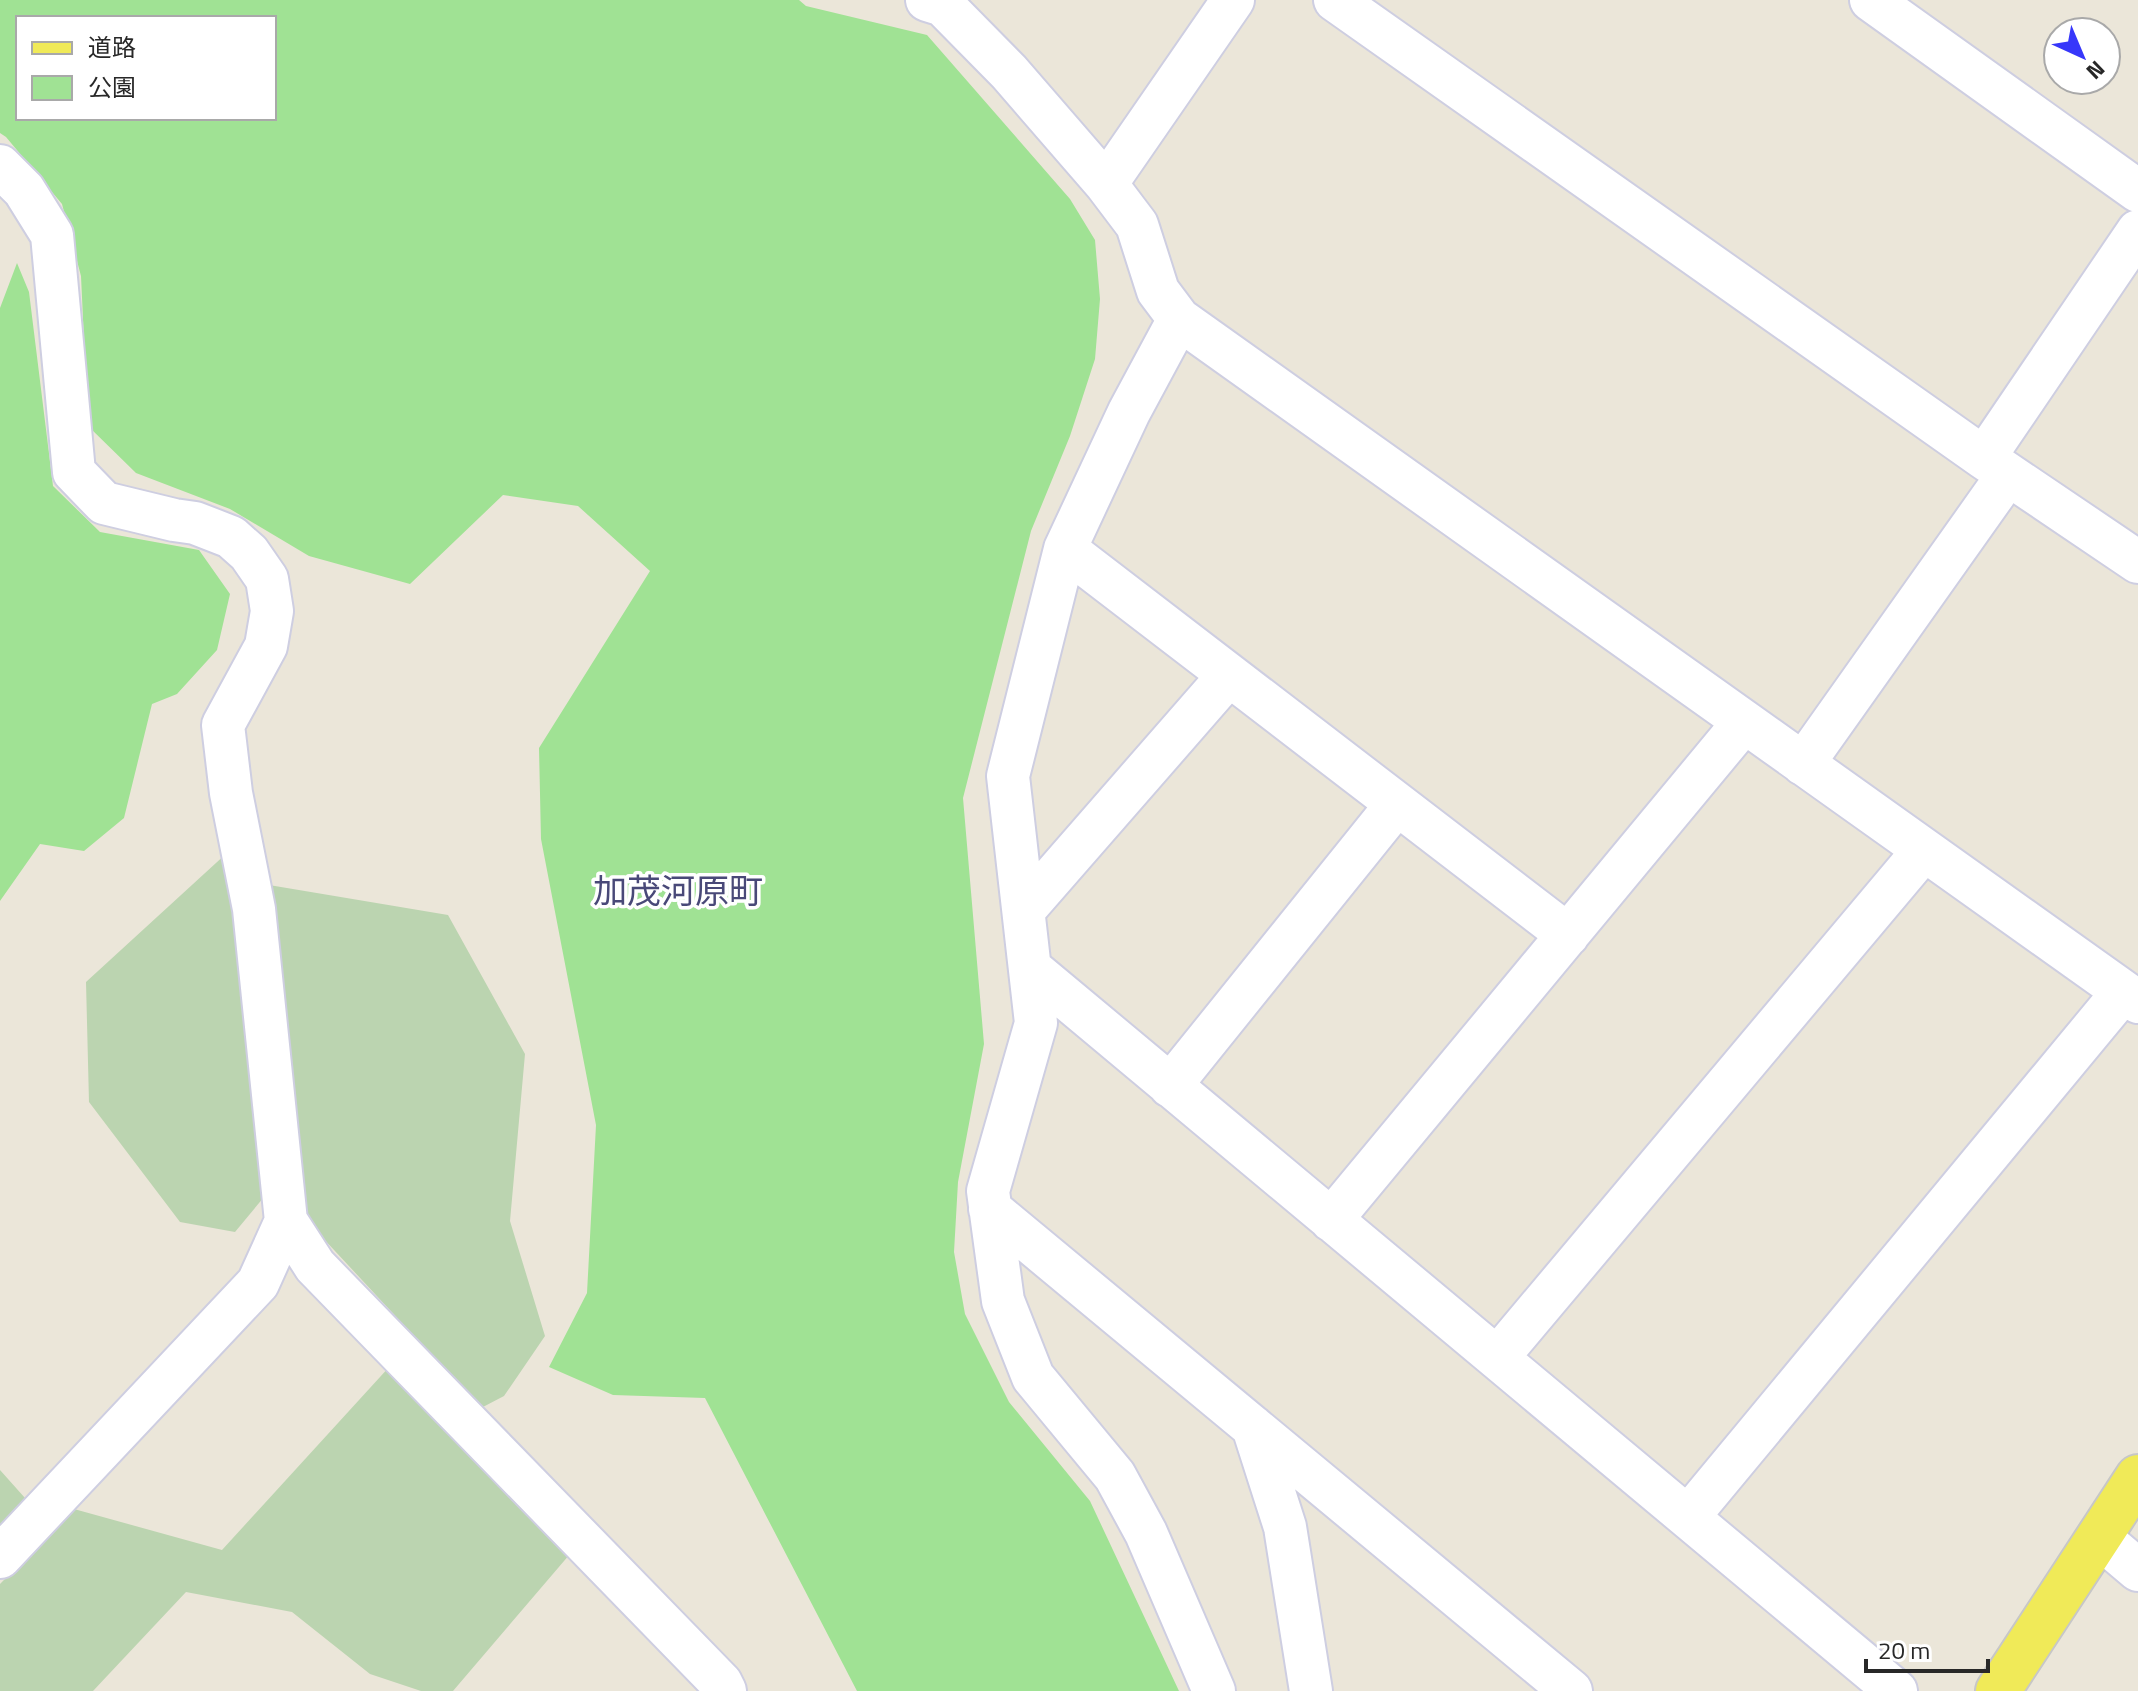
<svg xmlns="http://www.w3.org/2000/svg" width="2138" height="1691" viewBox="0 0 2138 1691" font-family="'Titillium Web','Noto Sans JP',sans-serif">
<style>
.green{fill:#a0e294;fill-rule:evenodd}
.cemetery{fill:#bbd4b0}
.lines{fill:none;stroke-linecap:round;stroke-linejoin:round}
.minor-casing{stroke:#cecee1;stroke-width:46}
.major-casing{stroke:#c7c7c7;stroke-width:48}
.minor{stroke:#fff;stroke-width:42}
.major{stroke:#f0ea58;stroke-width:44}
.labels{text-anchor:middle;stroke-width:7;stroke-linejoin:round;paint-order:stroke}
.quarter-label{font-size:34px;fill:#494978;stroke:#fff}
</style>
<rect width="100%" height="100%" fill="#ebe6d9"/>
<path class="green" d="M 0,0 L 799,0 L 806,6 L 927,35 L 1070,199 L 1095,240 L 1100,299 L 1095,359 L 1070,436 L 1031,531 L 963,798 L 984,1044 L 958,1182 L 954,1252 L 965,1314 L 1009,1402 L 1090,1501 L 1179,1691 L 857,1691 L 705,1398 L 613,1395 L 549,1367 L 587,1293 L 596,1125 L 541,839 L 539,748 L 650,571 L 578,506 L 503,495 L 410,584 L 309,556 L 230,509 L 136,473 L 88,426 L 81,276 L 62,204 L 6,137 L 0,133 ZM 18,18 L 274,18 L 274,118 L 18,118 Z
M 17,263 L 29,292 L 53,486 L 100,532 L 199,550 L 230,594 L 217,650 L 177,694 L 152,704 L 124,818 L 84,851 L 40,844 L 0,901 L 0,308 Z"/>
<path class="cemetery" d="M 240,841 L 264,1197 L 235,1232 L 180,1222 L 89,1102 L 86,982 Z
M 269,885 L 448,915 L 525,1054 L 510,1221 L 545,1336 L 504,1396 L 481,1408 L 308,1222 Z
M 401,1354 L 570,1554 L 453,1691 L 421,1691 L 370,1674 L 292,1612 L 186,1592 L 93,1691 L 0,1691 L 0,1584 L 74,1509 L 222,1550 Z
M 0,1470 L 25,1498 L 0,1525 Z"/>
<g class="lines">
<g class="minor-casing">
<path id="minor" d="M 927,0 L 943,5 L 1009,72 L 1106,184 L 1137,225 L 1158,291 L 1179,319 L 1129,412 L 1065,549 L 1008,776 L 1036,1023 L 988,1191 L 1003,1301 L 1033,1377 L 1115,1476 L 1146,1533 L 1214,1691
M 1335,0 L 1984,458 L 2138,562
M 1871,0 L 2138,191
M 0,166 L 24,190 L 52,235 L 74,472 L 104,503 L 174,520 L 195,523 L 231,537 L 249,553 L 267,579 L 272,611 L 266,646 L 223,725 L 231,793 L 254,909 L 286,1221 L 315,1266 L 721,1683 L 725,1691
M 1106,184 L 1233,0
M 1179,319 L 2138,1002
M 1984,458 L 2138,231
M 1065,549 L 1568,935
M 1803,764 L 1995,493
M 1024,910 L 1229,675
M 1030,968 L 1896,1691
M 1170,1086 L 1397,804
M 990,1209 L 1571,1691
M 1331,1220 L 1744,722
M 1497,1358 L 1924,850
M 1253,1427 L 1285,1527 L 1311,1691
M 1688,1517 L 2123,992
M 2099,1537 L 2138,1570
M 0,1557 L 258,1283 L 286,1221"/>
</g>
<g class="major-casing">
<path id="major" d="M 1998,1691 L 2138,1477"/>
</g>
<use href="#minor" class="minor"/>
<use href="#major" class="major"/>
</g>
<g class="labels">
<g class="quarter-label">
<text x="678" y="903">加茂河原町</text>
</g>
</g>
<rect x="16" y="16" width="260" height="104" fill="#ffffff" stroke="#a9a9a9" stroke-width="2"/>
<rect x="32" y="42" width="40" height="12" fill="#f0ea58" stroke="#a9a9a9" stroke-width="2"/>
<text x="88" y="56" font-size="24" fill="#282828">道路</text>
<rect x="32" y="76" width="40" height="24" fill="#a0e294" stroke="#a9a9a9" stroke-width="2"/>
<text x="88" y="96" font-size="24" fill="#282828">公園</text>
<g transform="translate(2082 56) rotate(136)"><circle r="38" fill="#ffffff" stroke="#a9a9a9" stroke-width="2"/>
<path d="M0-6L14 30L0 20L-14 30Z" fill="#3737fa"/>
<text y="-12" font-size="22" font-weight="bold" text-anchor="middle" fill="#282828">N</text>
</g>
<path d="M1866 1659v12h122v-12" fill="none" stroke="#282828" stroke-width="4"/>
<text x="1878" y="1659" font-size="24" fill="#282828" stroke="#ffffff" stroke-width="6" paint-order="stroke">20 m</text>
</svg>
